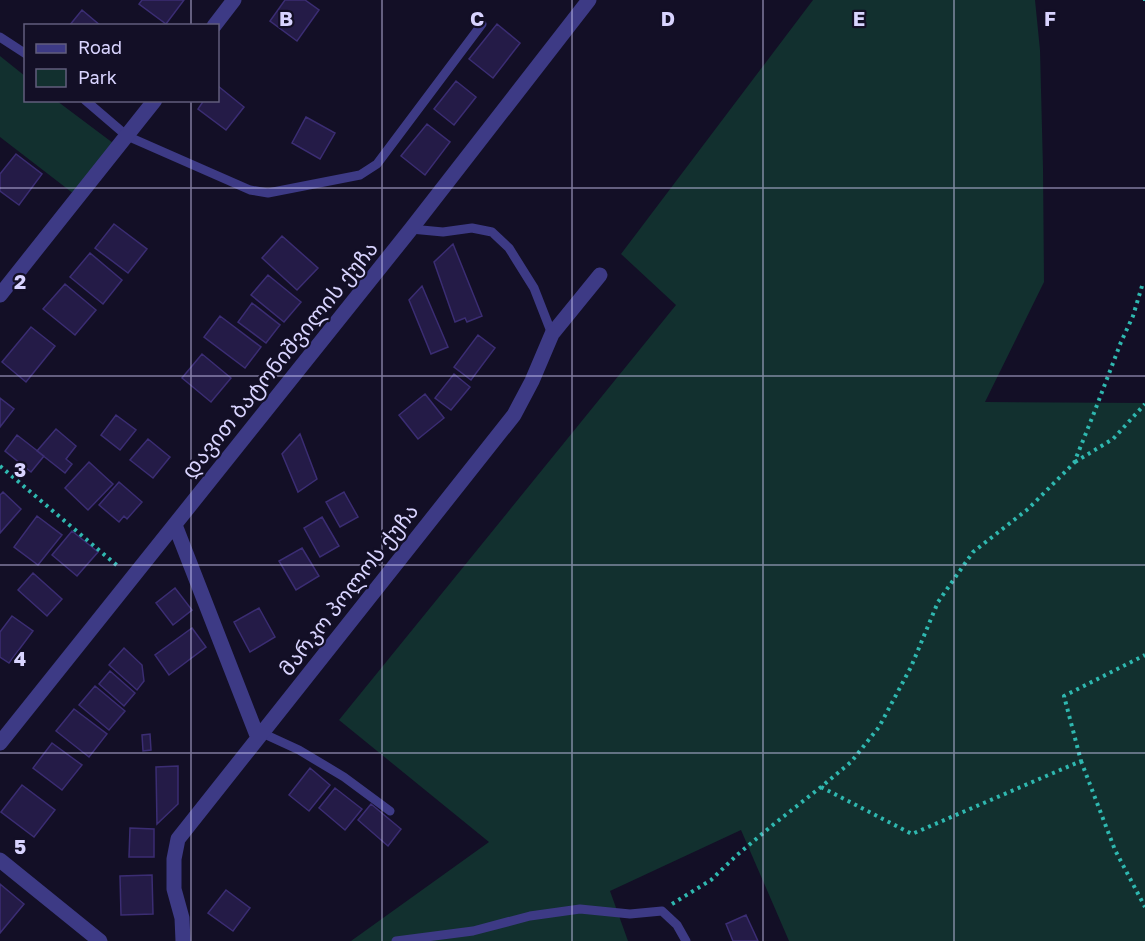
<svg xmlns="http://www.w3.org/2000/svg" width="1145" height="941" viewBox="0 0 1145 941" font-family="'Golos Text','Noto Sans Georgian',sans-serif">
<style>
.green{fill:#12302f}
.building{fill:#241b47;stroke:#3b2d73;stroke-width:1.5}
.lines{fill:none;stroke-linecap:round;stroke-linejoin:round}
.path{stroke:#2fb8b0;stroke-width:4;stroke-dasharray:3 4.5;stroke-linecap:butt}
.lane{stroke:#3d3a85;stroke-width:9}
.street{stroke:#3d3a85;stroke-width:15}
.grid{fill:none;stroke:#d9d4ff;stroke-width:1.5;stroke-opacity:0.55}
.labels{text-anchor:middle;stroke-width:4.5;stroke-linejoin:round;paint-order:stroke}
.street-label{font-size:21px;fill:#d9d4ff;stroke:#130f26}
.grid-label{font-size:20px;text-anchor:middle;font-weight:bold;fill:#d9d4ff;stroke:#130f26;stroke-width:4.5;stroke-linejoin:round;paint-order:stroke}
</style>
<rect width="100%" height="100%" fill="#130f26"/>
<path class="green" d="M 813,0 L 1035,0 L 1040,50 L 1043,168 L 1044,282 L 985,402 L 1145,403 L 1145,941 L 789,941 L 741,830 L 610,891 L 628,941 L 351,941 L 489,842 L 339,720 L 676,305 L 621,254 Z
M 0,56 L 25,76 L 26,100 L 57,101 L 113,143 L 74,194 L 0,137 Z"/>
<path class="building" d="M 142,0 L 184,0 L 166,24 L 139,4 Z
M 285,0 L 305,0 L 319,10 L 297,41 L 270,21 Z
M 82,10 L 101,26 L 69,26 Z
M 497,24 L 520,43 L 493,78 L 469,59 Z
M 456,81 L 476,97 L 454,125 L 434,109 Z
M 218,86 L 244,107 L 226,130 L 198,109 L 204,100 L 218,100 Z
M 306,117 L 335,133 L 320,159 L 292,143 Z
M 427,124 L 450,142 L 425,175 L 401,156 Z
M 16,154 L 42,174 L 19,205 L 0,191 L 0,174 Z
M 114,224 L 147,249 L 128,273 L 95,248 Z
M 282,236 L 318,268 L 297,290 L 262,258 Z
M 453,244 L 482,316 L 467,322 L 465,318 L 455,322 L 434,262 Z
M 90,253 L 122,280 L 103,304 L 70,277 Z
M 268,275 L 301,302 L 284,322 L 251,295 Z
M 65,284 L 96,310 L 75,335 L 43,309 Z
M 422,286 L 448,347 L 431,354 L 409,300 Z
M 252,303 L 280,325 L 266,343 L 238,322 Z
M 220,316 L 261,347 L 245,368 L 204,337 Z
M 31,327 L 55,346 L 26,382 L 2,362 Z
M 478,335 L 495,348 L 471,380 L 454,367 Z
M 202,354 L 231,378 L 211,402 L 182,378 Z
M 454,374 L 470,387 L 451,410 L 435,398 Z
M 425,394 L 444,418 L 418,439 L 399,415 Z
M 0,398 L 14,409 L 0,427 Z
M 116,415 L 136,430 L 120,450 L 101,435 Z
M 56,429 L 76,446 L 66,459 L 72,464 L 65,473 L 37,451 Z
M 300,434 L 317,479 L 298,492 L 282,454 Z
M 17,435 L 44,456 L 31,472 L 5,451 Z
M 148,439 L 170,457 L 153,478 L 130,460 Z
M 89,462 L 113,484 L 88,510 L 65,488 Z
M 119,482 L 142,502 L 127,519 L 124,516 L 119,522 L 99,505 Z
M 3,492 L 21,509 L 0,533 L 0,495 Z
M 344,492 L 358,517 L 340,527 L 326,502 Z
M 37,516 L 62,535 L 38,565 L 14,547 Z
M 322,517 L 339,546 L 320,557 L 304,528 Z
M 72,531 L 98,552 L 77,576 L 52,555 Z
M 302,548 L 319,576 L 296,590 L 279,561 Z
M 33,573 L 62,599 L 47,616 L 18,590 Z
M 175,588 L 192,610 L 173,625 L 156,603 Z
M 259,608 L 275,637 L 250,652 L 234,622 Z
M 12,616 L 33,631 L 9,663 L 0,657 L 0,632 Z
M 192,628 L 206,647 L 169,675 L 155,655 Z
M 124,648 L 142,665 L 144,681 L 137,690 L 109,665 Z
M 110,671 L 135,693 L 124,706 L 99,684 Z
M 95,686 L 125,711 L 109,730 L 79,705 Z
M 74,709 L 107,734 L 89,757 L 56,731 Z
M 150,734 L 151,750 L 143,751 L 142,735 Z
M 52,743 L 82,765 L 62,790 L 33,768 Z
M 178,766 L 178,804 L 157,824 L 156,767 Z
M 310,768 L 330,785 L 309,811 L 289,795 Z
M 22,785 L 55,810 L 34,837 L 1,812 Z
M 335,788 L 362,809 L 345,830 L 319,808 Z
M 371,804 L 401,829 L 388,846 L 358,820 Z
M 130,828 L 154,829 L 154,857 L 129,857 Z
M 152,875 L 153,914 L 121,915 L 120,876 Z
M 0,884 L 24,904 L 0,933 Z
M 226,890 L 250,908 L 233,931 L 208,913 Z
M 746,915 L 758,941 L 733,941 L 726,924 Z"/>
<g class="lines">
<path class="path" d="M 1145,0 L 1145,1
M 1075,462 L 1113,439 L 1145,404
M 0,466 L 120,568
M 1081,761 L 1115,850 L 1145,907
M 821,787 L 912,834 L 1081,761 L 1064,696 L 1145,655
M 672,904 L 711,880 L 737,855 L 774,824 L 821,787 L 851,762 L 879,727 L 911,667 L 938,602 L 973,552 L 1028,509 L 1074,463 L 1094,413 L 1121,342 L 1133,316 L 1142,286"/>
<path class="lane" d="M 0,37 L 26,54
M 85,100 L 127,136 L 250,190 L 268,193 L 360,175 L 377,164 L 482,24
M 411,229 L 443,232 L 472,228 L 492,232 L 509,248 L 534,288 L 552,334
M 262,733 L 299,750 L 344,777 L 390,811
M 396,941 L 473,931 L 530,916 L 580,909 L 630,914 L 662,911 L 677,925 L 686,941"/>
<path class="street" d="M 214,26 L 234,0
M 0,295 L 155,100
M 175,525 L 258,738
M 0,743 L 411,229 L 589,0
M 0,860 L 100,941
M 183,941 L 182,918 L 174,889 L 174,859 L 178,839 L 514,415 L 532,381 L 552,334 L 600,275"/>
</g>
<path class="grid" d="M 191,0 L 191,26M 382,0 L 382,941M 572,0 L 572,941M 763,0 L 763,941M 954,0 L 954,941M 191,100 L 191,941M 0,188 L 1145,188M 0,376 L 1145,376M 0,565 L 1145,565M 0,753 L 1145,753"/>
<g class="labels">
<g class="street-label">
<text transform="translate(280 360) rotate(-51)" y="7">დავით ბატონიშვილის ქუჩა</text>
<text transform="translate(349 590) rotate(-52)" y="7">მარკო პოლოს ქუჩა</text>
</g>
</g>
<g class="grid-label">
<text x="286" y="26">B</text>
<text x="477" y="26">C</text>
<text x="668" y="26">D</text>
<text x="859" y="26">E</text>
<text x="1050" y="26">F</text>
<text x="20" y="289">2</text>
<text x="20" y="477">3</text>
<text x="20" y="666">4</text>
<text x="20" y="854">5</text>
</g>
<rect x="24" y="24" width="195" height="78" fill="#130f26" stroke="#625e7d" stroke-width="1.5"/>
<rect x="36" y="44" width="30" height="9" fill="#3d3a85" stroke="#625e7d" stroke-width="1.5"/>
<text x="78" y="54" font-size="18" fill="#d9d4ff">Road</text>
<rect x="36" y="69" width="30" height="18" fill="#12302f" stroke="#625e7d" stroke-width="1.5"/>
<text x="78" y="84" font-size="18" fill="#d9d4ff">Park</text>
</svg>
